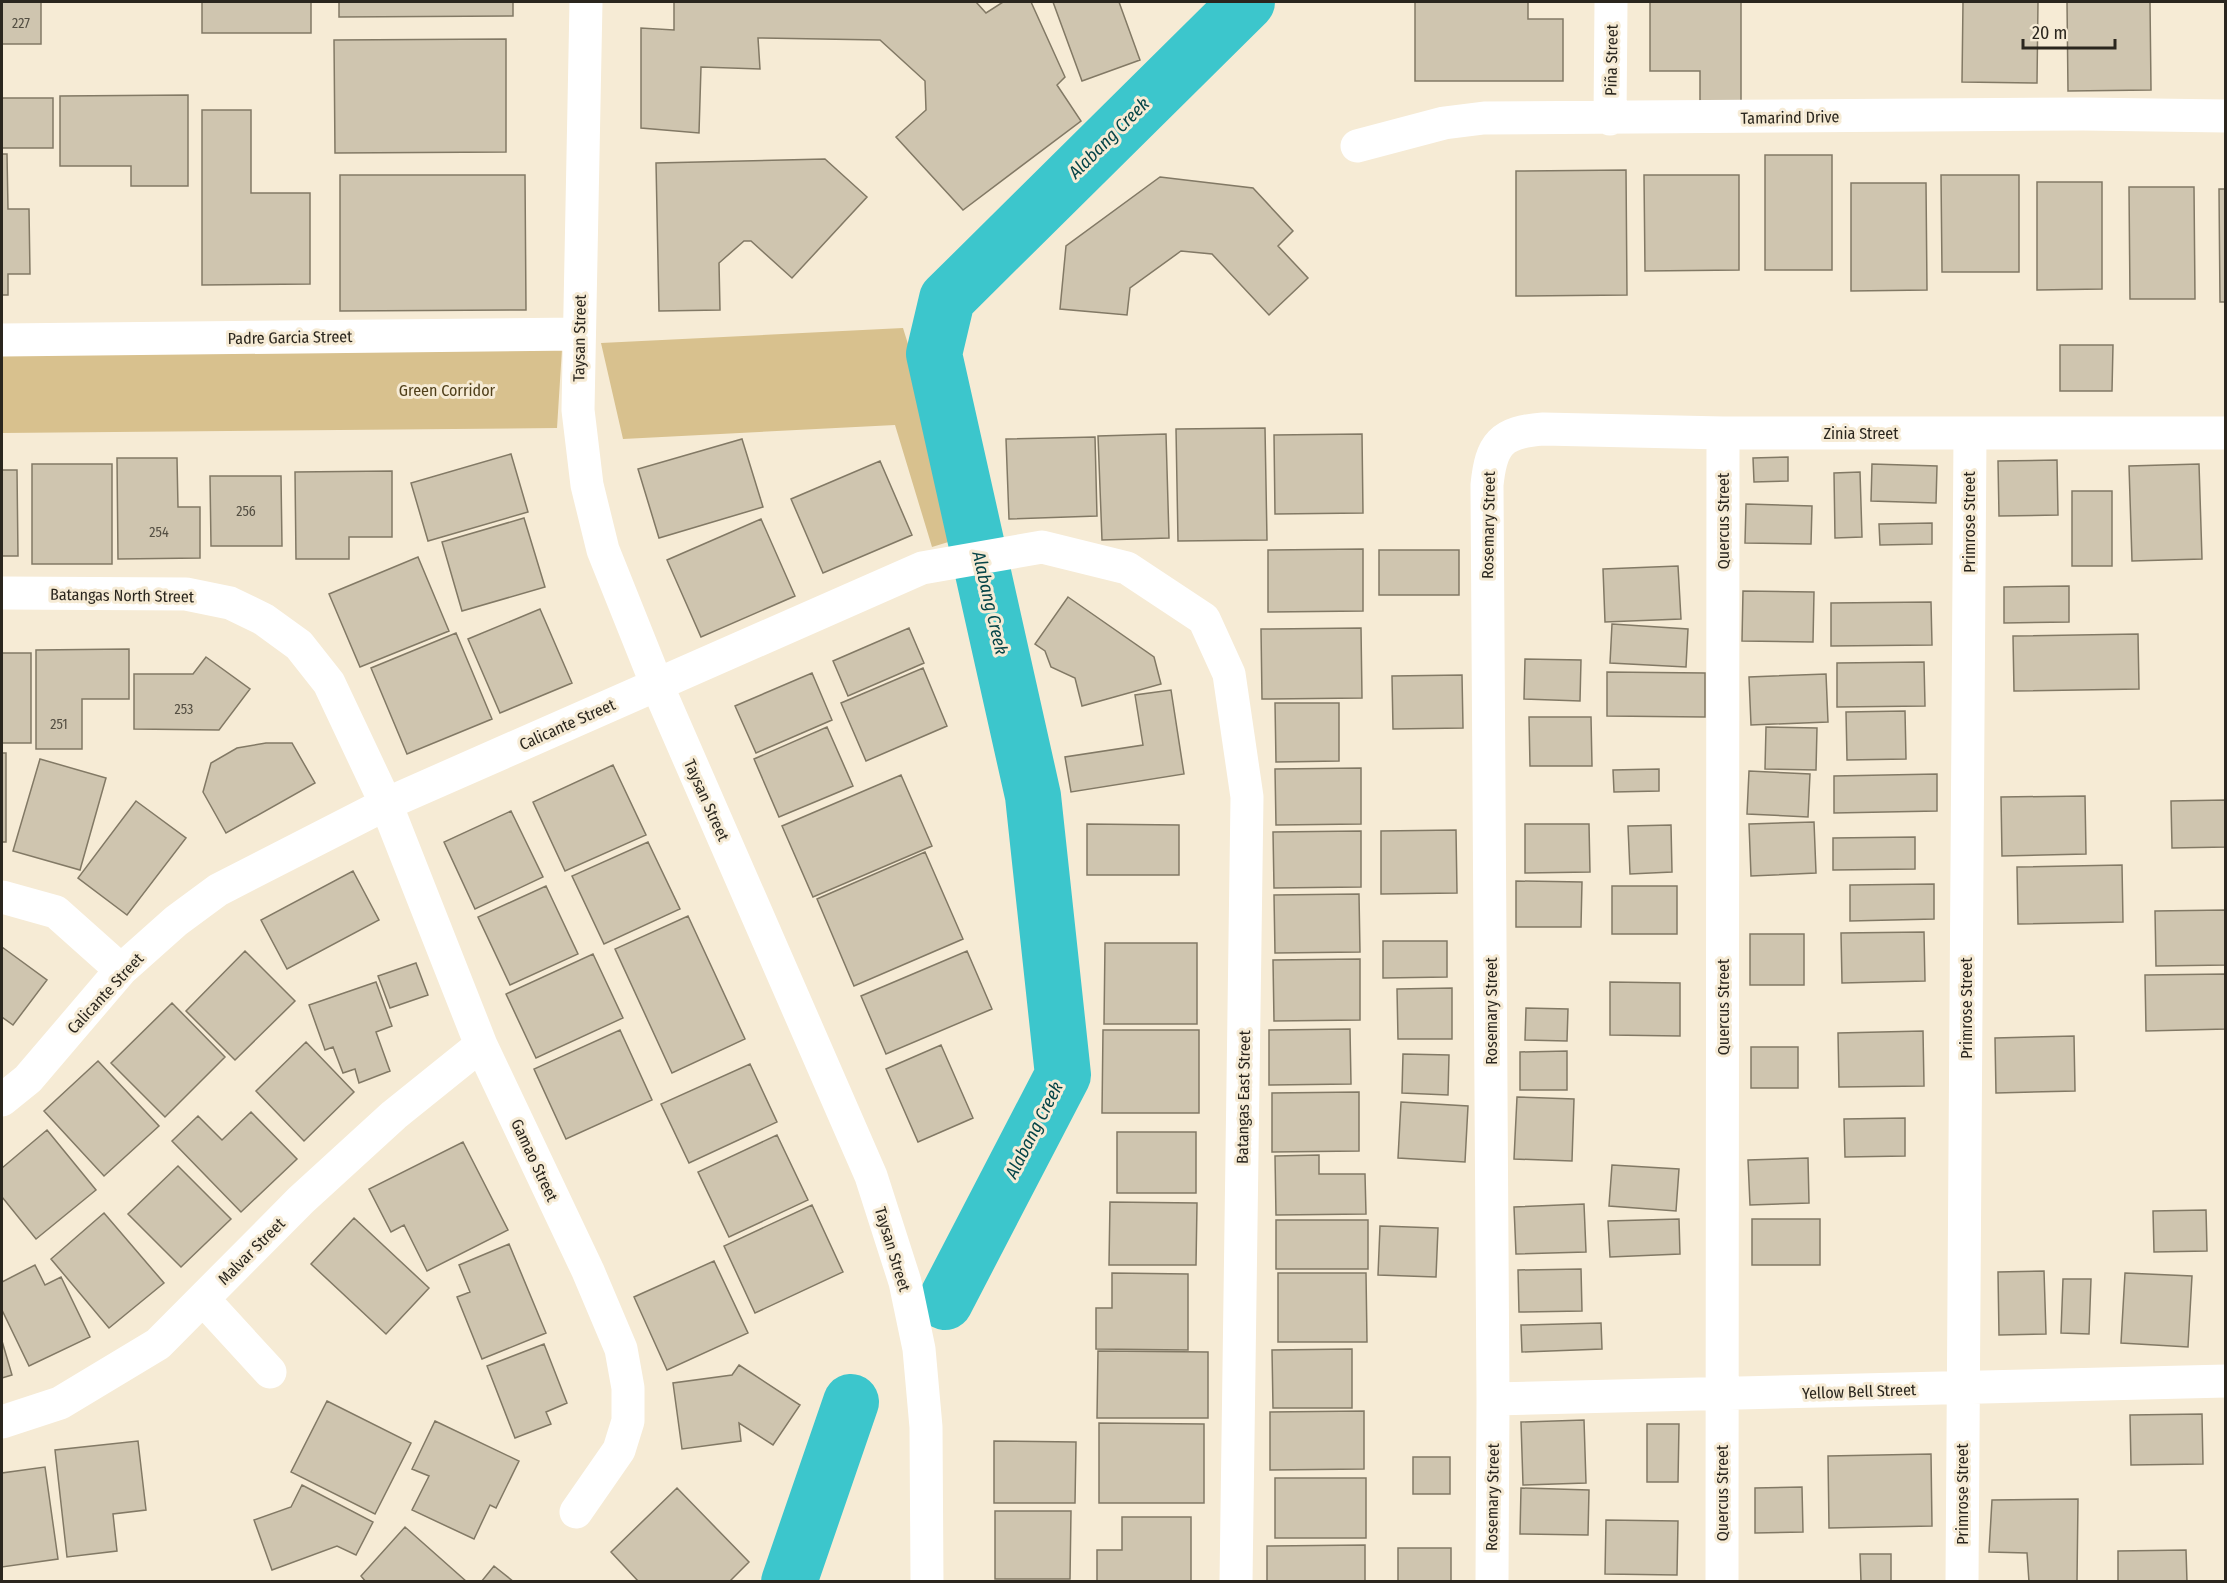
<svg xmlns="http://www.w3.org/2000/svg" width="2227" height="1583" viewBox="0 0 2227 1583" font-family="'Fira Sans Condensed',sans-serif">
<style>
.green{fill:#d8c18e}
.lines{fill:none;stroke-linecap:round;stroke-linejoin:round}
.river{stroke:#3cc6cc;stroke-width:56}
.building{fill:#cfc5af;stroke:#827965;stroke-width:1.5}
.minor{stroke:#fff;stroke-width:33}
.labels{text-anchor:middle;stroke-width:6;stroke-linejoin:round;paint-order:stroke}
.number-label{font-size:14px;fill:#534e42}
.street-label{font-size:16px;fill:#2a261e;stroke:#f6ebd5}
.park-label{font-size:16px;fill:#4f3f1a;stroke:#f6ebd5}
.water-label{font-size:18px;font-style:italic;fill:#054447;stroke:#f6ebd5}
</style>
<rect width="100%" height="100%" fill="#f6ebd5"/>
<path class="green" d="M 903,328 L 968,536 L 932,547 L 895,425 L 623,439 L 601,343 Z
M 562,349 L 557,428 L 2,433 L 2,354 Z"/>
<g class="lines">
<path class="river" d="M 945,1302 L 1063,1075 L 1033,796 L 934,354 L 947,299 L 1247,2
M 789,1582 L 851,1402"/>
</g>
<path class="building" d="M 2,2 L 41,2 L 41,44 L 2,44 Z
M 202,2 L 311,2 L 311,33 L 202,33 Z
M 339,2 L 513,2 L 513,16 L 339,17 Z
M 674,2 L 976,2 L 986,13 L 1003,2 L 1031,2 L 1065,77 L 1057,85 L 1081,121 L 963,210 L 896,137 L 926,110 L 925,81 L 880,40 L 758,38 L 760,69 L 701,67 L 699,133 L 641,128 L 641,28 L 674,30 Z
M 1053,2 L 1119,2 L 1140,60 L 1082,81 Z
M 1415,2 L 1528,2 L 1528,19 L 1563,19 L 1563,81 L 1415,81 Z
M 1650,2 L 1741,2 L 1741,102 L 1700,102 L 1700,71 L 1650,71 Z
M 1963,2 L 2038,2 L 2037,83 L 1962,82 Z
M 2067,2 L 2150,2 L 2151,90 L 2068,91 Z
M 506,39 L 506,152 L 335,153 L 334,40 Z
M 188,95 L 188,186 L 131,186 L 131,166 L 60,166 L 60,96 Z
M 2,98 L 53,98 L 53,148 L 2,148 Z
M 202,110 L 251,110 L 251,193 L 310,193 L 310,284 L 202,285 Z
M 2,154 L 7,154 L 8,209 L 29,209 L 30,274 L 8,274 L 8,295 L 2,295 Z
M 1765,155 L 1832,155 L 1832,270 L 1765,270 Z
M 825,159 L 867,197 L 792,278 L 751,241 L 744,241 L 719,263 L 720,310 L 659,311 L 656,163 Z
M 1626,170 L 1627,295 L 1516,296 L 1516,171 Z
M 340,175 L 525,175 L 526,310 L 340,311 Z
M 1644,175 L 1739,175 L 1739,270 L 1645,271 Z
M 1941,175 L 2019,175 L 2019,272 L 1942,272 Z
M 1160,177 L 1253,188 L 1293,231 L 1278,246 L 1308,278 L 1269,315 L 1212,254 L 1181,251 L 1130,288 L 1127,315 L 1060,309 L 1066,246 Z
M 2037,182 L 2102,182 L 2102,289 L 2037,290 Z
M 1851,183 L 1926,183 L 1927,290 L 1851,291 Z
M 2129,187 L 2194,187 L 2195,299 L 2130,299 Z
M 2219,189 L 2226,189 L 2226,302 L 2220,302 Z
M 2060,345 L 2113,345 L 2112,391 L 2060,391 Z
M 1265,428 L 1267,540 L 1178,541 L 1176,429 Z
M 1166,434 L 1169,538 L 1102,540 L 1098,436 Z
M 1362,434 L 1363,513 L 1275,514 L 1274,435 Z
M 1095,437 L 1097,516 L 1009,519 L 1006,439 Z
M 742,439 L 763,507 L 659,538 L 638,469 Z
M 511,454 L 528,512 L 428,541 L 411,483 Z
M 1788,457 L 1788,481 L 1754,482 L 1753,458 Z
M 117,458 L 177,458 L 178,507 L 200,507 L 200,558 L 118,559 Z
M 2057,460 L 2058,515 L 1999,516 L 1998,461 Z
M 880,461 L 912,535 L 823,573 L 791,499 Z
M 32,464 L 112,464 L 112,564 L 32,564 Z
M 1872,464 L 1937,466 L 1936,503 L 1871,501 Z
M 2199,464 L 2202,559 L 2132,561 L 2129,466 Z
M 2,470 L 17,470 L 18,556 L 2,556 Z
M 392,471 L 392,537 L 349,537 L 349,559 L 296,559 L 295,472 Z
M 1860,472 L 1862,537 L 1835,538 L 1834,473 Z
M 210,476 L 281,476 L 282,546 L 211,546 Z
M 2072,491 L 2112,491 L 2112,566 L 2072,566 Z
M 1746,504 L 1812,506 L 1811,544 L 1745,543 Z
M 524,518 L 545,587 L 462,611 L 442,542 Z
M 761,519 L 795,596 L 701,637 L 667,560 Z
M 1932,523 L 1932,544 L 1880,545 L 1879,524 Z
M 1363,549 L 1363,611 L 1268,612 L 1268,550 Z
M 1379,550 L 1459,550 L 1459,595 L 1379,595 Z
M 418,557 L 449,631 L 360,667 L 329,594 Z
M 1678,566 L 1681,619 L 1605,622 L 1603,569 Z
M 2069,586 L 2069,622 L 2004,623 L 2004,587 Z
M 1743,591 L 1814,592 L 1813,642 L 1742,641 Z
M 1068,597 L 1154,657 L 1161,684 L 1082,706 L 1075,678 L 1051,667 L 1045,651 L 1035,644 Z
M 1931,602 L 1932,645 L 1831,646 L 1831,603 Z
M 540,609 L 572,683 L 500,713 L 468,639 Z
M 1612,624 L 1688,629 L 1686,667 L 1610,663 Z
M 909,628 L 924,663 L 848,696 L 833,661 Z
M 1361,628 L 1362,698 L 1262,699 L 1261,629 Z
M 456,633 L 492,719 L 407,754 L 371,668 Z
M 2138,634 L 2139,689 L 2014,691 L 2013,636 Z
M 129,649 L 129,699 L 82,699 L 82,749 L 36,749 L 36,650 Z
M 2,653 L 31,653 L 31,743 L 2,743 Z
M 206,657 L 250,689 L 219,730 L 134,729 L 134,674 L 193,674 Z
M 1525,659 L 1581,660 L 1580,701 L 1524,699 Z
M 1924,662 L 1925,706 L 1837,707 L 1837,663 Z
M 923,668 L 947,726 L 866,761 L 841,703 Z
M 1607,672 L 1705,673 L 1705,717 L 1607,716 Z
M 812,673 L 832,720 L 756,753 L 735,706 Z
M 1826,674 L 1828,722 L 1751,725 L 1749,677 Z
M 1462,675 L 1463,728 L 1393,729 L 1392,676 Z
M 1171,690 L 1184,774 L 1071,792 L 1065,757 L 1143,745 L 1135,695 Z
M 1275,703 L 1339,703 L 1339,761 L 1276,762 Z
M 1905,711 L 1906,759 L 1847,760 L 1846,712 Z
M 1529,717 L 1591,717 L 1592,766 L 1530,766 Z
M 827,727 L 853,786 L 779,817 L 754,759 Z
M 1766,727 L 1817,728 L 1816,770 L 1765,769 Z
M 266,743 L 292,743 L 315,783 L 226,833 L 203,792 L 211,763 L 237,748 Z
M 2,753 L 6,753 L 6,842 L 2,842 Z
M 40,759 L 106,778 L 80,870 L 13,851 Z
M 613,765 L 646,835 L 565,871 L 533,802 Z
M 1361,768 L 1361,824 L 1276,825 L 1275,769 Z
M 1659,769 L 1659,791 L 1614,792 L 1613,770 Z
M 1749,771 L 1810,774 L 1808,817 L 1747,814 Z
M 1937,774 L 1937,811 L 1834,813 L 1834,776 Z
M 901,775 L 932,846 L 813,897 L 782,826 Z
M 2085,796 L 2086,854 L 2002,856 L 2001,797 Z
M 2226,800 L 2226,847 L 2172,848 L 2171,801 Z
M 136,801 L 186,838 L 127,915 L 78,878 Z
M 511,811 L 543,877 L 475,909 L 444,842 Z
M 1814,822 L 1816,873 L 1751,876 L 1749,824 Z
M 1087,824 L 1179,825 L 1179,875 L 1087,875 Z
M 1525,824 L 1589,824 L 1590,872 L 1525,873 Z
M 1671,825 L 1672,872 L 1630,874 L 1628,826 Z
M 1456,830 L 1457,893 L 1381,894 L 1381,831 Z
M 1361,831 L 1361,887 L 1274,888 L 1273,832 Z
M 1915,837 L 1915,869 L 1833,870 L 1833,838 Z
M 648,842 L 680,909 L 604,944 L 572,876 Z
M 925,852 L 963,939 L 854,986 L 817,899 Z
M 2122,865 L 2123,922 L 2018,924 L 2017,867 Z
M 353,871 L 379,920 L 287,969 L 261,920 Z
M 1516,881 L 1582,882 L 1581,927 L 1516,927 Z
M 1934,884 L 1934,919 L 1850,921 L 1850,885 Z
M 546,886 L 578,954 L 510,985 L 478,917 Z
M 1612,886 L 1677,886 L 1677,934 L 1612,934 Z
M 1359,894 L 1360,952 L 1275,953 L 1274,895 Z
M 2226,910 L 2226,965 L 2156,966 L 2155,911 Z
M 688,916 L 745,1039 L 672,1073 L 615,949 Z
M 1924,932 L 1925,981 L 1842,983 L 1841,933 Z
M 1750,934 L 1804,934 L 1804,985 L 1750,985 Z
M 1383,941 L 1447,941 L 1447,977 L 1383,978 Z
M 1105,943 L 1197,943 L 1197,1024 L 1104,1024 Z
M 2,947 L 47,980 L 13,1025 L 2,1017 Z
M 245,951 L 295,1001 L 235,1060 L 186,1011 Z
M 967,951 L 992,1009 L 886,1054 L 861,996 Z
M 593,954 L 623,1018 L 536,1058 L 506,994 Z
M 1360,959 L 1360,1020 L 1274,1021 L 1273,960 Z
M 416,963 L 428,995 L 390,1008 L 378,976 Z
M 2226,974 L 2226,1029 L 2146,1031 L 2145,975 Z
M 376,982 L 392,1026 L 376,1032 L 390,1071 L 359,1083 L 355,1069 L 343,1073 L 333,1047 L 325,1050 L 309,1005 Z
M 1610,982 L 1680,983 L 1680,1036 L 1610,1035 Z
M 1452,988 L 1452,1039 L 1398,1039 L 1397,989 Z
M 172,1003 L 225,1057 L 165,1117 L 111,1063 Z
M 1526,1008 L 1568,1009 L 1567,1041 L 1525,1040 Z
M 1350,1029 L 1351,1084 L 1269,1085 L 1269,1030 Z
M 620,1030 L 652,1100 L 566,1139 L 534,1069 Z
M 1103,1030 L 1199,1030 L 1199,1113 L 1102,1113 Z
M 1923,1031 L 1924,1086 L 1839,1087 L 1838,1033 Z
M 2074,1036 L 2075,1091 L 1996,1093 L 1995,1038 Z
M 306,1042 L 354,1092 L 304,1141 L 256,1091 Z
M 941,1045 L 973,1118 L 918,1142 L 886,1069 Z
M 1751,1047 L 1798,1047 L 1798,1088 L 1751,1088 Z
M 1567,1051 L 1567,1090 L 1520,1090 L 1520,1052 Z
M 1403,1054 L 1449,1055 L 1448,1095 L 1402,1093 Z
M 98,1061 L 159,1126 L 104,1176 L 44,1111 Z
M 750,1064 L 777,1122 L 689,1163 L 661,1104 Z
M 1359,1092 L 1359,1151 L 1272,1152 L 1272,1093 Z
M 1517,1097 L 1574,1099 L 1572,1161 L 1514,1159 Z
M 1401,1102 L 1468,1106 L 1465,1162 L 1398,1158 Z
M 251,1112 L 297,1159 L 241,1212 L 172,1141 L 198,1116 L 222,1140 Z
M 1905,1118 L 1905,1156 L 1845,1157 L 1844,1119 Z
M 47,1130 L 96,1190 L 36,1239 L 2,1197 L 2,1168 Z
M 1117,1132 L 1196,1132 L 1196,1193 L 1117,1193 Z
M 777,1135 L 808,1200 L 729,1237 L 698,1172 Z
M 463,1142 L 508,1230 L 427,1271 L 404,1225 L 391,1232 L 369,1189 Z
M 1319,1155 L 1319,1174 L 1365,1174 L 1366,1214 L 1276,1215 L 1275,1156 Z
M 1808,1158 L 1809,1203 L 1750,1205 L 1748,1160 Z
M 1612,1165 L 1679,1169 L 1676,1211 L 1609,1206 Z
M 178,1166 L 231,1219 L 181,1267 L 128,1214 Z
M 1110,1202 L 1197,1203 L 1196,1265 L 1109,1265 Z
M 1584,1204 L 1586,1252 L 1516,1254 L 1514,1207 Z
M 812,1205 L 843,1272 L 755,1313 L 724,1246 Z
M 2206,1210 L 2207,1251 L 2154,1252 L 2153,1211 Z
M 104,1213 L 164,1283 L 109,1328 L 51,1259 Z
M 354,1218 L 429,1288 L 386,1334 L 311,1264 Z
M 1679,1219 L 1680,1254 L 1610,1257 L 1608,1221 Z
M 1752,1219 L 1820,1219 L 1820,1265 L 1752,1265 Z
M 1276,1220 L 1368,1220 L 1368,1269 L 1276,1269 Z
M 1380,1226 L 1438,1228 L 1436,1277 L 1378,1275 Z
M 509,1244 L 546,1333 L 482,1359 L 457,1297 L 470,1292 L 459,1265 Z
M 714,1261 L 748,1333 L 667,1370 L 634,1297 Z
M 35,1265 L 45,1285 L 61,1277 L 90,1337 L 29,1366 L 2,1310 L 2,1282 Z
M 1581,1269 L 1582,1311 L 1519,1312 L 1518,1270 Z
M 2044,1271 L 2046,1334 L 1999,1335 L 1998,1272 Z
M 1112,1273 L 1188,1274 L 1188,1350 L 1096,1349 L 1096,1308 L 1112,1308 Z
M 1278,1273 L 1366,1273 L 1367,1342 L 1278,1342 Z
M 2125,1273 L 2192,1276 L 2188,1347 L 2121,1343 Z
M 2063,1279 L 2091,1279 L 2089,1334 L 2061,1333 Z
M 1601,1323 L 1602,1349 L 1522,1352 L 1521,1325 Z
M 2,1341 L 12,1375 L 2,1378 Z
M 544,1344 L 567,1403 L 546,1412 L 551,1424 L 515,1438 L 487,1366 Z
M 1352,1349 L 1352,1408 L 1273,1408 L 1272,1350 Z
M 1098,1351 L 1208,1352 L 1208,1418 L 1097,1418 Z
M 739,1365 L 800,1405 L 773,1445 L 739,1423 L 741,1441 L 682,1449 L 673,1383 L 732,1375 Z
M 327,1401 L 411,1443 L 375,1514 L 291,1472 Z
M 1364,1411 L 1364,1469 L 1270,1470 L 1270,1412 Z
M 2202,1414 L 2203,1464 L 2131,1465 L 2130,1415 Z
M 1584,1420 L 1586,1483 L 1523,1485 L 1521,1422 Z
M 435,1421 L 519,1461 L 496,1508 L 490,1505 L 474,1539 L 412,1510 L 429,1476 L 412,1469 Z
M 1099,1423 L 1204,1424 L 1204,1503 L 1099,1503 Z
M 1647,1424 L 1679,1424 L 1678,1482 L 1647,1482 Z
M 138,1441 L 146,1510 L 113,1514 L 117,1551 L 67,1557 L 55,1450 Z
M 994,1441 L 1076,1442 L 1075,1503 L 994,1503 Z
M 1931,1454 L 1932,1526 L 1829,1528 L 1828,1456 Z
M 1413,1457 L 1450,1457 L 1450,1494 L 1413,1494 Z
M 45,1467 L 58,1559 L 2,1567 L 2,1473 Z
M 1275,1478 L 1366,1478 L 1366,1538 L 1275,1538 Z
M 302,1485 L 373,1522 L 356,1555 L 337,1546 L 272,1570 L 254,1520 L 291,1507 Z
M 1802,1487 L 1803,1532 L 1755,1533 L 1755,1488 Z
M 677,1488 L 749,1562 L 729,1582 L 639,1582 L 611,1552 Z
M 1521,1488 L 1589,1490 L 1588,1535 L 1520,1534 Z
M 2078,1499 L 2077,1582 L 2029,1582 L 2027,1553 L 1989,1552 L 1992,1500 Z
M 995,1511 L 1071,1511 L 1070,1579 L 995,1579 Z
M 1122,1517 L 1191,1517 L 1191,1582 L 1097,1582 L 1097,1550 L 1122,1550 Z
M 1606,1520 L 1678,1521 L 1677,1575 L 1605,1574 Z
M 405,1527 L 467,1582 L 366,1582 L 361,1576 Z
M 1365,1545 L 1365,1582 L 1267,1582 L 1267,1546 Z
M 1398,1548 L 1451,1548 L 1451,1582 L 1398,1582 Z
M 2186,1550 L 2187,1582 L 2118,1582 L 2118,1551 Z
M 1860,1554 L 1891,1554 L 1891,1582 L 1861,1582 Z
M 494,1566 L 514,1582 L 481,1582 Z"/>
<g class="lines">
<path class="minor" d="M 586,2 L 578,410 L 587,485 L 603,550 L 657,685 L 871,1176 L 905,1282 L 919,1349 L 926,1427 L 927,1582
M 1610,119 L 1611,2
M 1357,146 L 1444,123 L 1484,118 L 2083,114 L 2226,116
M 2,340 L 578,334
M 2,593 L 186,594 L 230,603 L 263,619 L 299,645 L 329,683 L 386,804 L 481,1045 L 588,1271 L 621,1349 L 628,1388 L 628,1421 L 619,1450 L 576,1512
M 2,897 L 56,912 L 121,970
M 2,1100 L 28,1079 L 121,970 L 176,921 L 218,890 L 386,804 L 922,568 L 1042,547 L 1127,568 L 1204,619 L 1229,674 L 1247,797 L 1236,1582
M 203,1299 L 270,1372
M 1493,1399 L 2226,1381
M 2,1422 L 60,1403 L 158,1344 L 301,1200 L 394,1115 L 481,1045
M 1492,1582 L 1493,1399 L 1487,485 C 1491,444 1501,432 1543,429 L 1723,433 L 2226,433
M 1722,1582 L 1723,433
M 1962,1582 L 1970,434"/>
</g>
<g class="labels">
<g class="number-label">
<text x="21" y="28">227</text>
<text x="246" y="516">256</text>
<text x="159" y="537">254</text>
<text x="184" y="714">253</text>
<text x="59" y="729">251</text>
</g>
<g class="street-label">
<text transform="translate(1611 60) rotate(-89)" y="6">Piña Street</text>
<text transform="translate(1790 117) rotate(-1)" y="6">Tamarind Drive</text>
<text transform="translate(290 337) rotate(-1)" y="6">Padre Garcia Street</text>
<text transform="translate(579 338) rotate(-89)" y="6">Taysan Street</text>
<text x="1861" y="439">Zinia Street</text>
<text transform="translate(1723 521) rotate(-90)" y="6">Quercus Street</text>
<text transform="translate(1969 522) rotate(-90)" y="6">Primrose Street</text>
<text transform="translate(1488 525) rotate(-89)" y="6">Rosemary Street</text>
<text transform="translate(122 595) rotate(1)" y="6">Batangas North Street</text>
<text transform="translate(567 724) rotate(-24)" y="6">Calicante Street</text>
<text transform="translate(707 800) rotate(66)" y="6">Taysan Street</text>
<text transform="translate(105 993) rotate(-47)" y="6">Calicante Street</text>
<text transform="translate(1723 1007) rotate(-90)" y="6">Quercus Street</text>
<text transform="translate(1966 1008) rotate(-90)" y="6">Primrose Street</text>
<text transform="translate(1491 1011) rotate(-90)" y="6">Rosemary Street</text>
<text transform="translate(1243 1097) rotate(-89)" y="6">Batangas East Street</text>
<text transform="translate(535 1160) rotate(65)" y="6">Gamao Street</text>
<text transform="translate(893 1249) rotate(73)" y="6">Taysan Street</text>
<text transform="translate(251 1251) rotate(-45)" y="6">Malvar Street</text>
<text transform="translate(1859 1391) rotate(-2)" y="6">Yellow Bell Street</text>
<text transform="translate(1722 1493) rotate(-90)" y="6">Quercus Street</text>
<text transform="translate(1962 1494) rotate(-90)" y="6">Primrose Street</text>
<text transform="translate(1492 1497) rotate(-89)" y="6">Rosemary Street</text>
</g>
<g class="park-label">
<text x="447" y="396">Green Corridor</text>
</g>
<g class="water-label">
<text transform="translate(1109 138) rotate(-45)" y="6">Alabang Creek</text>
<text transform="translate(990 603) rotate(77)" y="6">Alabang Creek</text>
<text transform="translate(1034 1130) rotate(-63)" y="6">Alabang Creek</text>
</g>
</g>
<rect width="2227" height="1583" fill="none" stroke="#2a261e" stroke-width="6"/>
<path d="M2023 39v9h92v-9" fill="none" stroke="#2a261e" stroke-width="3"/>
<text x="2032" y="39" font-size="18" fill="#2a261e" stroke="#f6ebd5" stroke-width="4.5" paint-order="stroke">20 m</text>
</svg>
